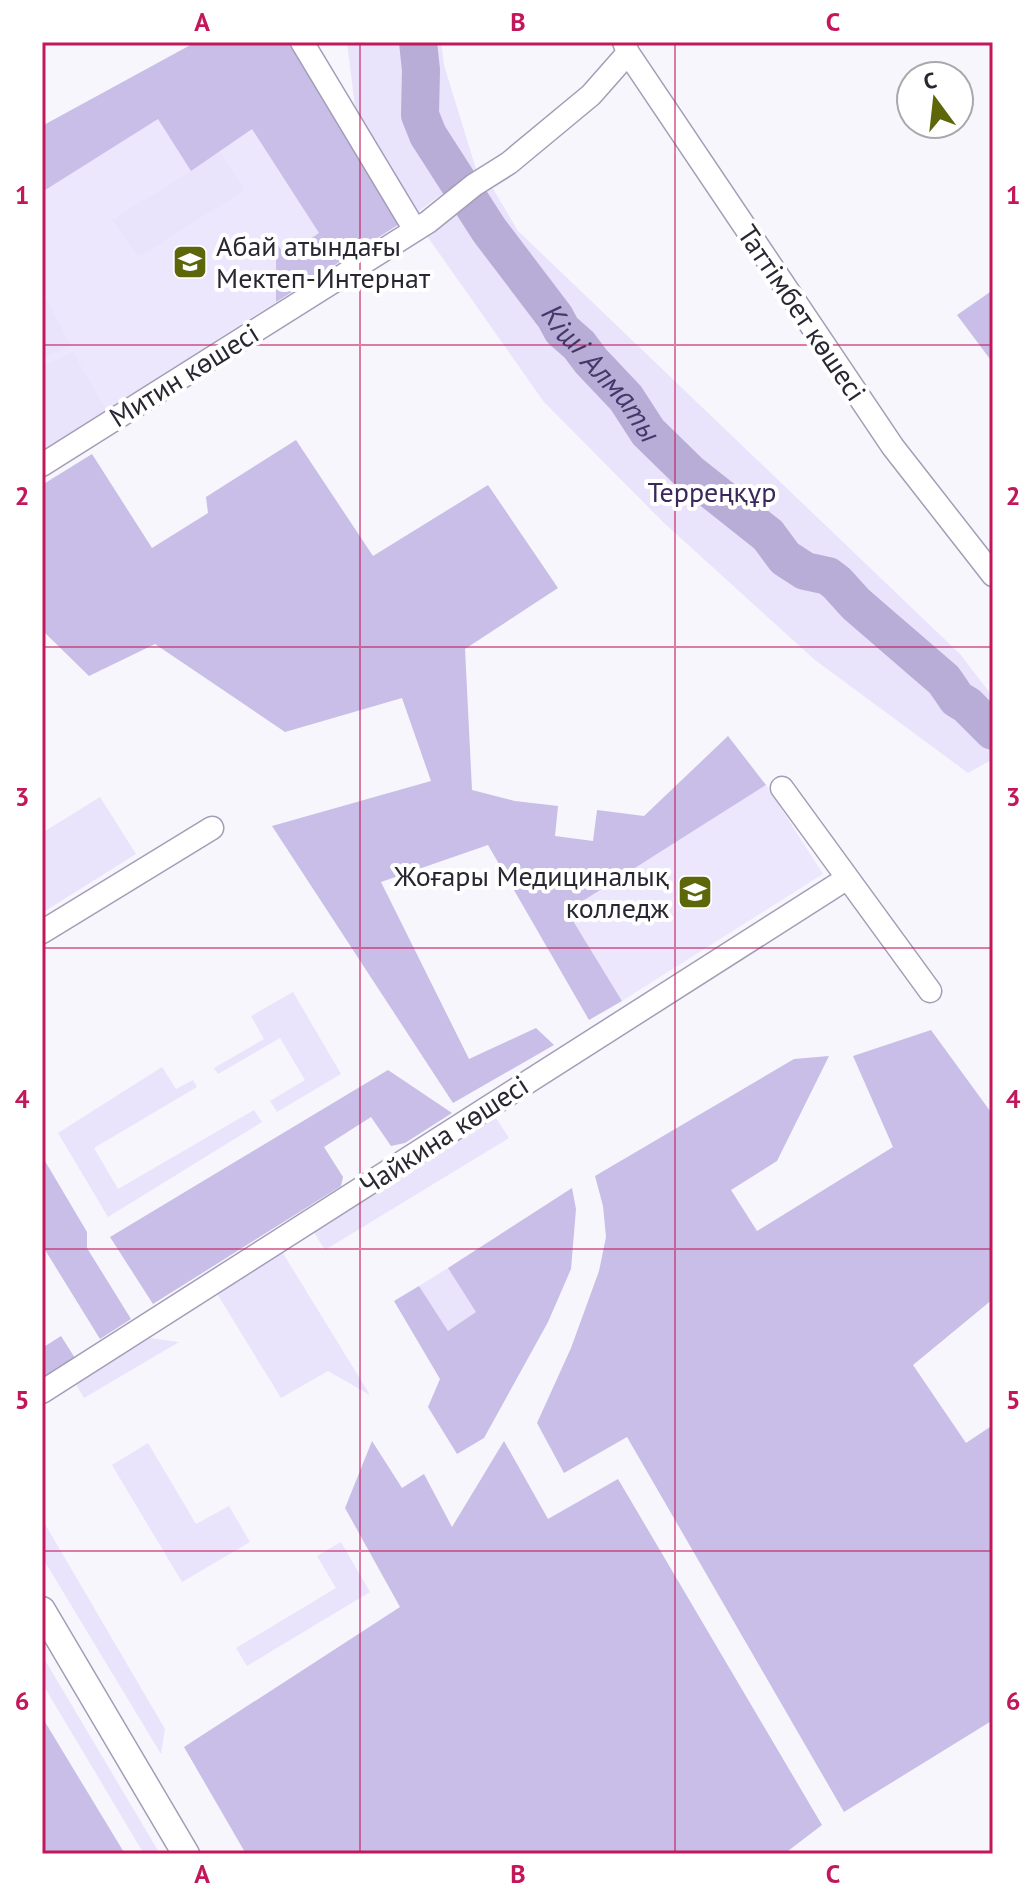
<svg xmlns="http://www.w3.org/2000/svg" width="1035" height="1896" viewBox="0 0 1035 1896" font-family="'PT Sans',sans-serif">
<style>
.built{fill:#ece7fd}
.green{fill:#e9e3fc}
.forest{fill:#c8bee7}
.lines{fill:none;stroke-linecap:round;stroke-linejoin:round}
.river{stroke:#b7add6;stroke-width:38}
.minor-casing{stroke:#a39db7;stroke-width:25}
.major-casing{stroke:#a39db7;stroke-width:29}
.minor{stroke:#fff;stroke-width:22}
.major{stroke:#fff;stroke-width:26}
.grid{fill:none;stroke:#c2185b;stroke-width:2;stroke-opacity:0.55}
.labels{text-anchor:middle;stroke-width:8;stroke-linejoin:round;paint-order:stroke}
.poi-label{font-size:28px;fill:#292731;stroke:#fff;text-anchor:start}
.street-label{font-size:28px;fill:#292731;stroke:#fff}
.park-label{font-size:28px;fill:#39285b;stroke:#fff}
.water-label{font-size:30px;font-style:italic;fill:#46366b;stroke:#fff}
.neatline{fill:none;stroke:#c2185b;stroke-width:3}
.grid-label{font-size:26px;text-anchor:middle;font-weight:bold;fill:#c2185b}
</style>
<rect width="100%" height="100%" fill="#f7f6fc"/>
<path class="built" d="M 196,42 L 288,42 L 401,223 L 42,451 L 42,126 Z
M 766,785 L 823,874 L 622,1001 L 567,911 Z"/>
<path class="green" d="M 347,42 L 441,42 L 444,65 L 476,169 L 415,214 L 355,107 Z
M 219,150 L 245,190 L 138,257 L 112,220 L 191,171 Z
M 492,187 L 518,231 L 960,654 L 993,697 L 993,759 L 968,773 L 815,660 L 663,522 L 544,402 L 427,236 Z
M 42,290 L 70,345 L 42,359 Z
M 73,352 L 106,410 L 42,451 L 42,367 Z
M 100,797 L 136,854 L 42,913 L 42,833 Z
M 293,992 L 341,1074 L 277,1112 L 270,1101 L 305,1080 L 280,1038 L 218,1074 L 214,1068 L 264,1039 L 251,1016 Z
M 162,1067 L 176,1089 L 193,1080 L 197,1087 L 94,1148 L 118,1189 L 254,1110 L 262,1122 L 108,1217 L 58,1133 Z
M 494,1115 L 509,1138 L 325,1250 L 313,1231 Z
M 281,1250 L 370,1395 L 328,1371 L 281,1398 L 216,1292 Z
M 448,1268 L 477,1312 L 448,1331 L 419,1286 Z
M 150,1338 L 179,1342 L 84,1398 L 75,1383 Z
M 148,1443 L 196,1524 L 229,1506 L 250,1542 L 182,1582 L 112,1465 Z
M 42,1519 L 165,1729 L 161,1754 L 42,1557 Z
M 341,1542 L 370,1592 L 247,1666 L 236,1648 L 336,1588 L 317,1556 Z
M 42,1655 L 160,1854 L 144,1854 L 42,1683 Z"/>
<path class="forest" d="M 196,42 L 288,42 L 401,223 L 276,302 L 276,242 L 285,256 L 319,233 L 252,129 L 191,171 L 158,119 L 42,192 L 42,126 Z
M 993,290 L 993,363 L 957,315 Z
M 296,440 L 373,556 L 488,485 L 558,588 L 465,649 L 472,790 L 515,801 L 558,806 L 555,836 L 593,841 L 597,810 L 644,816 L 728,736 L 766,785 L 567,911 L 622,1001 L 589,1020 L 488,845 L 381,882 L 469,1059 L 536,1028 L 554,1045 L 453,1103 L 272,826 L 431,781 L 402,698 L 285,732 L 155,644 L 89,676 L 42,630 L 42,485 L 92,454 L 152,548 L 208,513 L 206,497 Z
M 931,1030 L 993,1115 L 993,1299 L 913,1365 L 966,1443 L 993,1425 L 993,1720 L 844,1812 L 627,1437 L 564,1473 L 537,1423 L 571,1348 L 599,1271 L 606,1237 L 603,1206 L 595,1176 L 794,1059 L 829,1056 L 777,1161 L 731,1190 L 757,1231 L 893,1147 L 853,1056 Z
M 388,1070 L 452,1113 L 405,1143 L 391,1146 L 371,1117 L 324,1147 L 343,1177 L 341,1186 L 153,1304 L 110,1237 Z
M 42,1156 L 87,1232 L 87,1248 L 131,1319 L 100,1339 L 42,1245 Z
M 572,1188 L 576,1209 L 571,1269 L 548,1322 L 484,1438 L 457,1454 L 428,1407 L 440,1379 L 394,1301 L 419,1286 L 448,1331 L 476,1312 L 448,1268 Z
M 61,1336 L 75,1358 L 42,1378 L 42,1348 Z
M 372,1441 L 402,1488 L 424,1474 L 452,1527 L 504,1441 L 548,1519 L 618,1479 L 822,1825 L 784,1854 L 246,1854 L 184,1747 L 400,1607 L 345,1508 Z
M 42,1717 L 125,1854 L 42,1854 Z"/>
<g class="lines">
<path class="river" id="s1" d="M 418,42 L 421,70 L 420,115 L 428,135 L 489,230 L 555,317 L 562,330 L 579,345 L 591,361 L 626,398 L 648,432 L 691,474 L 768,535 L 785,558 L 805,571 L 828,576 L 837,583 L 856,604 L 944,680 L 957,699 L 967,705 L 993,731"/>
<g class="minor-casing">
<path id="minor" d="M 302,42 L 415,230
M 624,42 L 628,53 L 893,447 L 993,575
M 42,465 L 428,222 L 474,185 L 509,163 L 591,95 L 628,53
M 782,788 L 930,991
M 42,932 L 212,828
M 42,1392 L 846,879"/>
</g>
<g class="major-casing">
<path id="major" d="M 42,1610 L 186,1854"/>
</g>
<use href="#minor" class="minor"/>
<use href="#major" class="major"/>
</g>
<path class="grid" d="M 360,42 L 360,1854M 675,42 L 675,1854M 42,345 L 993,345M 42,647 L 993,647M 42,948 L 993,948M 42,1249 L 993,1249M 42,1551 L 993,1551"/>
<defs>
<g id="school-square" transform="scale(1.8)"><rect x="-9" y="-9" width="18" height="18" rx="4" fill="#5d670a" stroke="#fff"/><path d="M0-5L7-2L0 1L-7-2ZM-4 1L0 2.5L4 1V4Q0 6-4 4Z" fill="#fff"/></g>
<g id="university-square" transform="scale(1.8)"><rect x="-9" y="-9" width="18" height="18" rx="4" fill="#5d670a" stroke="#fff"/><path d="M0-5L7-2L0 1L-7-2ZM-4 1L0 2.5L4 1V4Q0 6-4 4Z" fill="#fff"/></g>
</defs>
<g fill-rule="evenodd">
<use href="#school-square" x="190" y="262"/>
<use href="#university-square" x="695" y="892"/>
</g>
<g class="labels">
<g class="poi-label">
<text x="216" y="256">Абай атындағы<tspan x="216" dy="32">Мектеп-Интернат</tspan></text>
<text x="669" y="886" text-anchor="end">Жоғары Медициналық<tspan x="669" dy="32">колледж</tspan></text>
</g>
<g class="street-label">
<text transform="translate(802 313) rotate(56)" y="10">Таттімбет көшесі</text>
<text transform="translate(184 375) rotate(-32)" y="10">Митин көшесі</text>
<text transform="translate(444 1135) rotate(-33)" y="10">Чайкина көшесі</text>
</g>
<g class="park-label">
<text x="712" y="502">Терреңқұр</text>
</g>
<g class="water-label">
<text dy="10" stroke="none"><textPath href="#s1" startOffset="390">Кіші Алматы</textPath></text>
</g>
</g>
<rect width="1035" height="1896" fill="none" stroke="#ffffff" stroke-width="88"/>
<g transform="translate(935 100) rotate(345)"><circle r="38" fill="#ffffff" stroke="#a9a9ad" stroke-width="2"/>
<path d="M0-6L14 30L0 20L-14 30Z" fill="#5d670a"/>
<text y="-12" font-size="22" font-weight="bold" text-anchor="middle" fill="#292731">С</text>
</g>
<rect x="44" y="44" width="947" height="1808" class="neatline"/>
<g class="grid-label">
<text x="202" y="31">A</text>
<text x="518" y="31">B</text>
<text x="833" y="31">C</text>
<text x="22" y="204">1</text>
<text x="1013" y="204">1</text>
<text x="22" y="505">2</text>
<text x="1013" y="505">2</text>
<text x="22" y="806">3</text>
<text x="1013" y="806">3</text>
<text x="22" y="1108">4</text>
<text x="1013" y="1108">4</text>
<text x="22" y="1409">5</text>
<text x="1013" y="1409">5</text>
<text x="22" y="1710">6</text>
<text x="1013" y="1710">6</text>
<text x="202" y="1883">A</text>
<text x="518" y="1883">B</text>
<text x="833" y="1883">C</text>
</g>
</svg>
